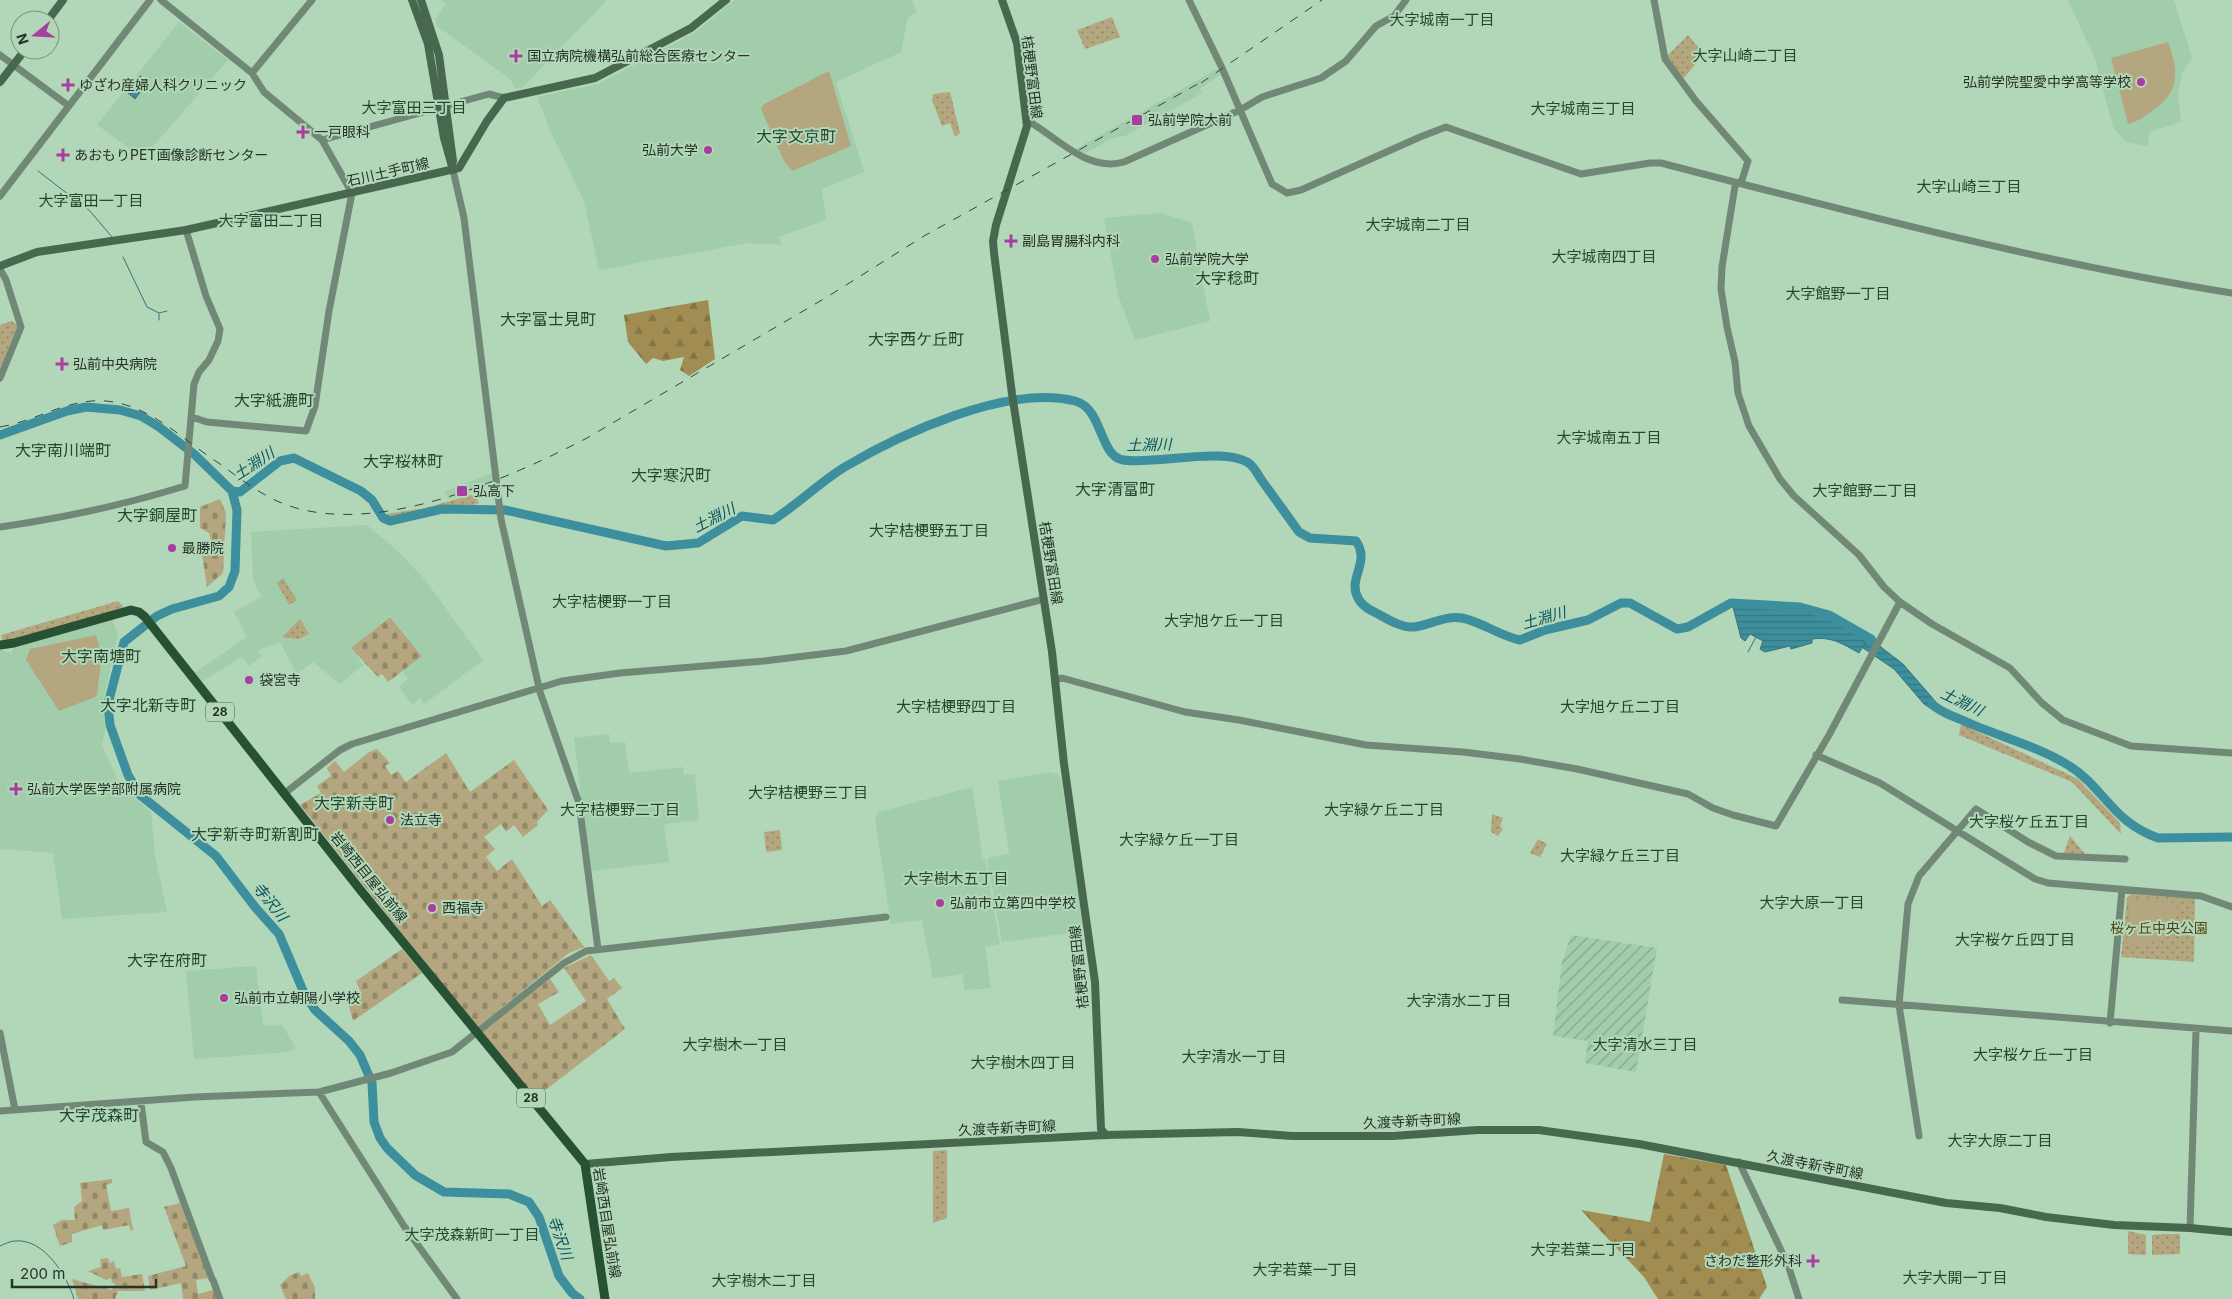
<svg xmlns="http://www.w3.org/2000/svg" width="2232" height="1299" viewBox="0 0 2232 1299" font-family="Inter,'Noto Sans JP',sans-serif">
<style>
.built{fill:#a1cdab}
.industrial{fill:url(#industrial-furrows)}
.forest{fill:url(#forest-firs)}
.cemetery{fill:url(#cemetery-stones)}
.park{fill:url(#park-dots)}
.pitch{fill:#b4a67e}
.water{fill:url(#water-rules);stroke:#36747b}
.lines{fill:none;stroke-linecap:round;stroke-linejoin:round}
.stream{stroke:#36747b;stroke-width:1}
.river{stroke:#3d8f9e;stroke-width:9}
.tertiary{stroke:#728877;stroke-width:7}
.secondary{stroke:#47684f;stroke-width:8}
.primary{stroke:#275133;stroke-width:9}
.rail{stroke:#354638;stroke-width:1;stroke-dasharray:9 9;stroke-linecap:butt}
.poi-dot{fill:#a83e9f;stroke:#b1d6b8;stroke-width:2}
.labels{text-anchor:middle;stroke-width:4;stroke-linejoin:round;paint-order:stroke}
.shield{fill:#b1d6b8;stroke:#4f6553;stroke-width:1}
.shield-label{font-size:12px;font-weight:bold;fill:#253428}
.poi-label{font-size:14px;fill:#253428;stroke:#b1d6b8;text-anchor:start}
.street-label{font-size:14px;fill:#253428;stroke:#b1d6b8}
.park-label{font-size:14px;fill:#524313;stroke:#b1d6b8}
.neighbourhood-label{font-size:15px;fill:#25462e;stroke:#b1d6b8}
.water-label{font-size:15px;font-style:italic;fill:#0a535e;stroke:#b1d6b8}
.quarter-label{font-size:16px;fill:#25462e;stroke:#b1d6b8}
</style>
<defs>
<pattern id="industrial-furrows" width="10" height="10" patternUnits="userSpaceOnUse" patternTransform="scale(1.25)"><rect width="10" height="10" fill="#a1cdab"/><path d="M-1 1l2-2M0 10L10 0M9 11l2-2" fill="none" stroke="#83a78b"/></pattern>
<pattern id="forest-firs" width="22" height="20" patternUnits="userSpaceOnUse" patternTransform="scale(1.25)"><rect width="22" height="20" fill="#a18d52"/><path d="M5 1l3.5 6h-7zM16 11l3.5 6h-7z" fill="#837444"/></pattern>
<pattern id="cemetery-stones" width="16" height="16" patternUnits="userSpaceOnUse" patternTransform="scale(1.25)"><rect width="16" height="16" fill="#b4a67e"/><path d="M2 7V4a2 2 0 0 1 4 0v3zM10 15v-3a2 2 0 0 1 4 0v3z" fill="#928867"/></pattern>
<pattern id="park-dots" width="8" height="8" patternUnits="userSpaceOnUse" patternTransform="scale(1.25)"><rect width="8" height="8" fill="#b4a67e"/><path d="M2 2h.1M6 6h.1" fill="none" stroke="#928867" stroke-width="1.8" stroke-linecap="round"/></pattern>
<pattern id="water-rules" width="6" height="5" patternUnits="userSpaceOnUse" patternTransform="scale(1.25)"><rect width="6" height="5" fill="#3d8f9e"/><path d="M0 2.5h6" fill="none" stroke="#337681"/></pattern>
</defs>
<rect width="100%" height="100%" fill="#b1d6b8"/>
<path class="built" d="M 441,0 L 607,0 L 522,88 L 515,88 L 510,79 L 437,26 L 435,20 L 446,4 Z
M 735,0 L 912,0 L 917,12 L 908,17 L 901,52 L 836,82 L 864,172 L 822,189 L 826,220 L 778,237 L 782,245 L 748,243 L 599,270 L 584,201 L 549,128 L 537,97 L 598,84 L 694,33 Z
M 2068,0 L 2174,0 L 2192,58 L 2183,71 L 2178,94 L 2181,122 L 2149,132 L 2148,146 L 2126,142 L 2113,127 L 2095,59 Z
M 179,22 L 228,60 L 143,158 L 97,125 Z
M 1219,68 L 1221,74 L 1200,89 L 1202,93 L 1123,137 L 1122,136 L 1111,139 L 1084,154 L 1076,149 Z
M 1161,213 L 1192,223 L 1210,321 L 1135,340 L 1118,295 L 1104,218 Z
M 492,473 L 493,483 L 448,499 L 445,491 Z
M 367,525 L 400,553 L 426,581 L 483,660 L 424,704 L 420,698 L 412,705 L 399,686 L 408,679 L 402,671 L 423,656 L 390,616 L 351,648 L 363,665 L 340,684 L 313,662 L 297,674 L 280,642 L 258,650 L 262,656 L 249,666 L 242,657 L 201,682 L 194,673 L 247,637 L 234,612 L 261,597 L 253,579 L 251,532 Z
M 112,619 L 118,635 L 103,700 L 105,731 L 102,745 L 120,785 L 151,812 L 155,855 L 167,912 L 62,919 L 53,853 L 0,849 L 0,649 L 11,653 L 15,647 Z
M 609,734 L 610,743 L 625,742 L 629,773 L 683,767 L 684,775 L 695,774 L 699,820 L 664,824 L 669,862 L 590,871 L 574,738 Z
M 1050,772 L 1057,774 L 1061,779 L 1085,931 L 1002,942 L 987,858 L 1009,854 L 998,781 Z
M 972,787 L 983,859 L 985,859 L 1000,944 L 985,947 L 991,988 L 965,990 L 962,974 L 933,979 L 922,920 L 891,924 L 875,818 L 879,812 Z
M 256,966 L 263,1026 L 282,1025 L 296,1048 L 288,1052 L 194,1059 L 186,971 Z"/>
<path class="industrial" d="M 1571,935 L 1657,948 L 1636,1072 L 1585,1063 L 1588,1041 L 1553,1036 L 1562,962 Z"/>
<path class="forest" d="M 708,300 L 715,359 L 689,376 L 680,370 L 684,357 L 663,361 L 653,358 L 646,364 L 628,342 L 624,315 Z
M 1664,1154 L 1726,1165 L 1767,1287 L 1759,1299 L 1658,1299 L 1644,1277 L 1581,1210 L 1650,1222 Z"/>
<path class="cemetery" d="M 220,499 L 226,513 L 223,573 L 207,587 L 202,554 L 214,550 L 209,533 L 200,528 L 200,507 Z
M 390,617 L 422,656 L 388,682 L 382,674 L 378,677 L 351,648 Z
M 377,749 L 390,763 L 385,766 L 391,775 L 398,771 L 406,782 L 446,753 L 470,792 L 514,760 L 548,810 L 537,822 L 538,825 L 523,837 L 514,825 L 506,832 L 501,824 L 484,837 L 495,849 L 486,857 L 497,871 L 512,859 L 542,906 L 550,900 L 584,947 L 569,953 L 479,1026 L 476,1026 L 300,805 L 321,793 L 317,786 L 331,776 L 327,768 L 335,761 L 344,772 L 369,752 Z
M 402,949 L 422,973 L 353,1021 L 347,1000 L 361,993 L 356,981 Z
M 591,955 L 609,981 L 614,978 L 622,988 L 607,999 L 625,1029 L 535,1098 L 482,1032 L 550,979 L 559,992 L 538,1004 L 550,1025 L 586,1001 L 564,968 Z
M 112,1179 L 112,1183 L 106,1185 L 111,1211 L 129,1208 L 133,1230 L 131,1231 L 129,1225 L 103,1230 L 102,1225 L 72,1234 L 72,1242 L 60,1246 L 53,1225 L 62,1220 L 75,1220 L 74,1207 L 82,1201 L 80,1183 Z
M 180,1203 L 209,1278 L 196,1280 L 198,1294 L 213,1290 L 217,1299 L 183,1299 L 181,1283 L 150,1290 L 148,1276 L 186,1266 L 164,1207 Z
M 108,1258 L 110,1263 L 114,1261 L 116,1269 L 120,1268 L 122,1277 L 142,1274 L 145,1291 L 118,1291 L 115,1299 L 78,1299 L 72,1279 L 112,1290 L 115,1283 L 112,1283 L 111,1278 L 106,1280 L 88,1271 L 101,1267 L 100,1259 Z
M 299,1272 L 301,1276 L 308,1273 L 315,1288 L 315,1299 L 286,1299 L 280,1285 L 289,1276 Z"/>
<path class="park" d="M 1112,17 L 1120,37 L 1085,49 L 1077,30 Z
M 1688,35 L 1704,54 L 1683,79 L 1667,56 Z
M 950,92 L 960,133 L 955,137 L 950,123 L 942,126 L 932,100 L 933,94 Z
M 11,321 L 18,325 L 0,368 L 0,325 Z
M 471,495 L 476,497 L 479,503 C 466,509 452,506 437,509 C 421,512 404,519 387,516 L 386,514 L 425,508 Z
M 283,578 L 297,600 L 289,605 L 277,583 Z
M 118,601 L 123,606 L 122,609 L 3,642 L 1,635 Z
M 300,619 L 309,634 L 299,639 L 282,637 Z
M 1961,724 L 2078,779 L 2120,823 L 2121,834 L 2072,782 L 1959,735 Z
M 1492,814 L 1503,818 L 1500,826 L 1503,829 L 1498,836 L 1491,832 Z
M 780,830 L 782,850 L 766,852 L 764,832 Z
M 2070,836 L 2085,854 L 2064,853 Z
M 1538,839 L 1547,844 L 1540,857 L 1530,853 Z
M 2132,893 L 2195,899 L 2194,962 L 2121,957 L 2127,898 Z
M 947,1150 L 947,1218 L 933,1223 L 933,1151 Z
M 2128,1231 L 2146,1235 L 2146,1255 L 2128,1254 Z
M 2164,1234 L 2180,1234 L 2180,1254 L 2152,1255 L 2152,1235 Z"/>
<path class="pitch" d="M 2168,42 C 2179,72 2180,92 2152,111 C 2144,117 2137,122 2128,124 L 2111,58 Z
M 829,71 L 851,146 L 792,171 L 784,161 L 761,109 L 764,104 Z
M 96,635 L 102,654 L 97,695 L 95,697 L 59,711 L 26,660 L 30,649 Z
M 2131,899 L 2178,903 C 2174,937 2162,947 2127,943 Z"/>
<path class="water" d="M 140,76 L 148,82 L 135,99 L 127,92 Z
M 1733,607 L 1803,609 L 1817,612 L 1831,617 L 1870,641 L 1868,637 L 1903,664 L 1942,709 L 1939,714 L 1924,704 L 1894,669 L 1863,648 L 1867,640 L 1859,653 C 1843,644 1831,636 1812,639 L 1812,643 L 1791,649 L 1790,646 L 1765,652 L 1760,649 L 1763,641 L 1750,634 L 1745,641 L 1741,638 Z"/>
<g class="lines">
<path class="stream" d="M 38,171 L 90,211 L 112,237
M 123,257 L 147,307 L 159,313 L 167,311
M 159,314 L 159,320
M 1748,652 L 1756,637
M 0,1246 C 5,1244 10,1241 15,1241 C 44,1238 67,1276 74,1299"/>
<path class="river" d="M 0,435 L 67,411 L 86,407 L 120,410 L 141,416 L 159,427 L 194,454 L 232,491 L 237,510 L 235,571 L 229,587 L 219,596 L 172,609 L 157,616 L 124,642 L 108,704 L 110,725 L 128,775 L 140,795 L 216,856 L 255,907 L 279,934 L 304,993 L 315,1010 L 349,1041 L 360,1055 L 372,1083 L 374,1122 L 380,1138 L 387,1148 L 415,1175 L 444,1192 L 509,1194 L 529,1202 L 539,1217 L 559,1276 L 572,1293 L 580,1299
M 232,491 L 240,492 L 280,461 L 294,458 L 361,491 L 372,500 L 383,518 L 390,521 L 442,509 L 505,510 L 666,546 L 698,543 L 742,516 L 773,520 C 798,504 818,484 843,468 C 900,434 1008,384 1075,401 C 1103,408 1099,456 1123,460 C 1155,465 1226,446 1250,464 C 1255,468 1259,477 1263,482 C 1275,499 1287,515 1299,532 L 1310,538 L 1356,541 C 1371,563 1347,578 1358,598 C 1362,606 1370,610 1378,614 C 1389,620 1402,628 1414,627 C 1430,625 1446,615 1462,618 C 1482,622 1500,636 1520,640 L 1545,630 L 1588,620 L 1621,603 L 1630,603 L 1677,629 L 1688,627 L 1731,603 L 1800,607 L 1829,615 L 1871,639 L 1875,645
M 1932,704 C 1940,712 1952,716 1962,720 C 1997,736 2035,745 2068,765 C 2104,787 2112,822 2158,838 L 2232,837"/>
<path class="tertiary" d="M 161,0 L 252,73 L 264,92 L 322,140 L 352,193 L 329,311 L 315,406 L 306,431 L 207,422 L 192,417
M 1189,0 L 1222,68 L 1272,184 L 1287,193 L 1301,190 L 1420,137 L 1446,127 L 1581,174 L 1650,163 L 1661,163 C 1850,212 2039,262 2232,293
M 1654,0 L 1665,59 L 1696,101 L 1748,161 L 1742,180 L 1735,186 L 1722,267 L 1721,289 L 1727,327 L 1735,362 L 1738,393 L 1749,426 L 1780,479 L 1794,496 L 1859,555 L 1884,587 L 1900,602 L 1932,624 L 2010,668 L 2042,703 L 2063,720 L 2131,746 L 2232,753
M 0,55 L 69,106
M 252,73 L 312,0
M 1027,117 L 1033,124 C 1061,141 1089,172 1124,162 L 1240,110 L 1262,97 L 1321,78 L 1346,61 L 1376,26 L 1394,16 L 1406,0
M 322,140 L 489,94 L 504,98
M 453,170 L 464,218 L 501,519 L 540,692 L 579,803 L 598,949
M 0,196 L 150,0
M 0,269 L 6,280 L 21,327 L 0,378
M 0,527 C 63,518 124,505 185,486 L 194,384 L 199,372 L 209,360 L 218,341 L 220,329 L 206,296 L 186,230
M 1055,680 L 1062,678 L 1185,712 L 1239,720 L 1366,745 L 1463,752 L 1520,759 L 1577,769 L 1688,794 L 1713,808 L 1733,815 L 1776,826 L 1829,735 L 1900,602
M 1816,755 L 1880,783 L 2035,879 L 2048,883 L 2201,896 L 2232,907
M 285,793 L 340,750 L 352,744 L 562,681 L 620,673 L 764,661 L 846,651 L 1044,599
M 1842,1000 L 2232,1031
M 2110,1023 L 2122,889
M 0,1033 L 15,1110
M 319,1092 L 404,1226 L 457,1299
M 141,1103 L 146,1142 L 163,1152 L 171,1168 L 212,1279
M 0,1111 L 195,1097 L 319,1092 L 391,1073 L 452,1052 L 564,963 L 586,951 L 886,917
M 1919,1136 L 1899,1005 L 1908,904 L 1919,876 L 1976,809 L 2028,842 L 2056,856 L 2125,859
M 1739,1162 L 1788,1265 L 1799,1299
M 2190,1228 L 2196,1030
M 213,1280 L 220,1299"/>
<path class="secondary" d="M 412,0 L 428,44 L 444,138 L 453,170
M 421,0 L 439,55 L 453,161
M 1002,0 L 1017,43 L 1027,126 L 996,225 L 993,241 L 994,253 L 1012,394 L 1052,652 L 1064,764 L 1095,982 L 1101,1129 L 1106,1135
M 48,20 L 63,0
M 0,82 L 25,50
M 0,266 L 37,252 L 186,230 L 459,168 L 487,121 L 504,98 L 595,78 L 691,28 L 726,0
M 585,1164 L 671,1157 L 1106,1135 L 1238,1132 L 1292,1136 L 1393,1136 L 1478,1130 L 1539,1130 L 1639,1144 L 1946,1203 L 2000,1208 L 2046,1217 L 2114,1225 L 2190,1228 L 2232,1232"/>
<path class="primary" d="M 0,645 L 14,643 L 131,610 L 139,612 L 145,617 L 362,892 L 585,1164 L 605,1299"/>
<path class="rail" d="M 1201,83 L 1322,0
M 0,427 C 37,421 67,398 106,401 C 151,405 184,441 220,464 C 238,477 257,492 277,501 C 367,542 506,480 587,438 L 827,297 L 924,236 L 1205,80"/>
</g>
<g class="poi-dot">
<path d="M513.5 48.5h5v5h5v5h-5v5h-5v-5h-5v-5h5z"/>
<circle cx="2141" cy="82" r="5"/>
<path d="M65.5 77.5h5v5h5v5h-5v5h-5v-5h-5v-5h5z"/>
<rect x="1131" y="114" width="12" height="12" rx="2.5"/>
<path d="M300.5 124.5h5v5h5v5h-5v5h-5v-5h-5v-5h5z"/>
<circle cx="708" cy="150" r="5"/>
<path d="M60.5 147.5h5v5h5v5h-5v5h-5v-5h-5v-5h5z"/>
<path d="M1008.5 233.5h5v5h5v5h-5v5h-5v-5h-5v-5h5z"/>
<circle cx="1155" cy="259" r="5"/>
<path d="M59.5 356.5h5v5h5v5h-5v5h-5v-5h-5v-5h5z"/>
<rect x="456" y="485" width="12" height="12" rx="2.5"/>
<circle cx="172" cy="548" r="5"/>
<circle cx="249" cy="680" r="5"/>
<path d="M13.5 781.5h5v5h5v5h-5v5h-5v-5h-5v-5h5z"/>
<circle cx="390" cy="820" r="5"/>
<circle cx="940" cy="903" r="5"/>
<circle cx="432" cy="908" r="5"/>
<circle cx="224" cy="998" r="5"/>
<path d="M1810.5 1253.5h5v5h5v5h-5v5h-5v-5h-5v-5h5z"/>
</g>
<g class="labels">
<g class="shield">
<rect x="206" y="702.5" width="28" height="19" rx="4"/>
<rect x="517" y="1088.5" width="28" height="19" rx="4"/>
</g>
<g class="shield-label">
<text x="220" y="716">28</text>
<text x="531" y="1102">28</text>
</g>
<g class="poi-label">
<text x="527" y="61">国立病院機構弘前総合医療センター</text>
<text x="2131" y="87" text-anchor="end">弘前学院聖愛中学高等学校</text>
<text x="79" y="90">ゆざわ産婦人科クリニック</text>
<text x="1148" y="125">弘前学院大前</text>
<text x="314" y="137">一戸眼科</text>
<text x="698" y="155" text-anchor="end">弘前大学</text>
<text x="74" y="160">あおもりPET画像診断センター</text>
<text x="1022" y="246">副島胃腸科内科</text>
<text x="1165" y="264">弘前学院大学</text>
<text x="73" y="369">弘前中央病院</text>
<text x="473" y="496">弘高下</text>
<text x="182" y="553">最勝院</text>
<text x="259" y="685">袋宮寺</text>
<text x="27" y="794">弘前大学医学部附属病院</text>
<text x="400" y="825">法立寺</text>
<text x="950" y="908">弘前市立第四中学校</text>
<text x="442" y="913">西福寺</text>
<text x="234" y="1003">弘前市立朝陽小学校</text>
<text x="1802" y="1266" text-anchor="end">さわだ整形外科</text>
</g>
<g class="street-label">
<text transform="translate(1032 77) rotate(83)" y="5">桔梗野富田線</text>
<text transform="translate(388 172) rotate(-13)" y="5">石川土手町線</text>
<text transform="translate(1051 563) rotate(81)" y="5">桔梗野富田線</text>
<text transform="translate(369 877) rotate(51)" y="5">岩崎西目屋弘前線</text>
<text transform="translate(1079 967) rotate(-96)" y="5">桔梗野富田線</text>
<text transform="translate(1412 1121) rotate(-3)" y="5">久渡寺新寺町線</text>
<text transform="translate(1007 1128) rotate(-3)" y="5">久渡寺新寺町線</text>
<text transform="translate(1815 1165) rotate(11)" y="5">久渡寺新寺町線</text>
<text transform="translate(607 1223) rotate(81)" y="5">岩崎西目屋弘前線</text>
</g>
<g class="park-label">
<text x="2159" y="933">桜ヶ丘中央公園</text>
</g>
<g class="neighbourhood-label">
<text x="1442" y="25">大字城南一丁目</text>
<text x="1745" y="61">大字山崎二丁目</text>
<text x="414" y="113">大字富田三丁目</text>
<text x="1583" y="114">大字城南三丁目</text>
<text x="1969" y="192">大字山崎三丁目</text>
<text x="91" y="206">大字富田一丁目</text>
<text x="271" y="226">大字富田二丁目</text>
<text x="1418" y="230">大字城南二丁目</text>
<text x="1604" y="262">大字城南四丁目</text>
<text x="1838" y="299">大字館野一丁目</text>
<text x="1609" y="443">大字城南五丁目</text>
<text x="1865" y="496">大字館野二丁目</text>
<text x="929" y="536">大字桔梗野五丁目</text>
<text x="612" y="607">大字桔梗野一丁目</text>
<text x="1224" y="626">大字旭ケ丘一丁目</text>
<text x="956" y="712">大字桔梗野四丁目</text>
<text x="1620" y="712">大字旭ケ丘二丁目</text>
<text x="808" y="798">大字桔梗野三丁目</text>
<text x="620" y="815">大字桔梗野二丁目</text>
<text x="1384" y="815">大字緑ケ丘二丁目</text>
<text x="2029" y="827">大字桜ケ丘五丁目</text>
<text x="1179" y="845">大字緑ケ丘一丁目</text>
<text x="1620" y="861">大字緑ケ丘三丁目</text>
<text x="956" y="884">大字樹木五丁目</text>
<text x="1812" y="908">大字大原一丁目</text>
<text x="2015" y="945">大字桜ケ丘四丁目</text>
<text x="1459" y="1006">大字清水二丁目</text>
<text x="735" y="1050">大字樹木一丁目</text>
<text x="1645" y="1050">大字清水三丁目</text>
<text x="2033" y="1060">大字桜ケ丘一丁目</text>
<text x="1234" y="1062">大字清水一丁目</text>
<text x="1023" y="1068">大字樹木四丁目</text>
<text x="2000" y="1146">大字大原二丁目</text>
<text x="472" y="1240">大字茂森新町一丁目</text>
<text x="1583" y="1255">大字若葉二丁目</text>
<text x="1305" y="1275">大字若葉一丁目</text>
<text x="1955" y="1283">大字大開一丁目</text>
<text x="764" y="1286">大字樹木二丁目</text>
</g>
<g class="water-label">
<text transform="translate(1149 445) rotate(-1)" y="5">土淵川</text>
<text transform="translate(254 464) rotate(-33)" y="5">土淵川</text>
<text transform="translate(714 518) rotate(-27)" y="5">土淵川</text>
<text transform="translate(1544 618) rotate(-16)" y="5">土淵川</text>
<text transform="translate(1962 702) rotate(26)" y="5">土淵川</text>
<text transform="translate(270 902) rotate(51)" y="5">寺沢川</text>
<text transform="translate(560 1238) rotate(71)" y="5">寺沢川</text>
</g>
<g class="quarter-label">
<text x="796" y="142">大字文京町</text>
<text x="1227" y="284">大字稔町</text>
<text x="548" y="325">大字富士見町</text>
<text x="916" y="345">大字西ケ丘町</text>
<text x="274" y="406">大字紙漉町</text>
<text x="63" y="456">大字南川端町</text>
<text x="403" y="467">大字桜林町</text>
<text x="671" y="481">大字寒沢町</text>
<text x="1115" y="495">大字清富町</text>
<text x="157" y="521">大字銅屋町</text>
<text x="101" y="662">大字南塘町</text>
<text x="148" y="711">大字北新寺町</text>
<text x="354" y="809">大字新寺町</text>
<text x="255" y="840">大字新寺町新割町</text>
<text x="167" y="966">大字在府町</text>
<text x="99" y="1121">大字茂森町</text>
</g>
</g>
<g transform="translate(35 35) rotate(252)"><circle r="24" fill="#b1d6b8" stroke="#79957e"/>
<path d="M0-4L9 19L0 12L-9 19Z" fill="#a83e9f"/>
<text y="-8" font-size="14" font-weight="bold" text-anchor="middle" fill="#253428">N</text>
</g>
<path d="M12 1279v8h144v-8" fill="none" stroke="#253428" stroke-width="2.5"/>
<text x="20" y="1279" font-size="15" fill="#253428" stroke="#b1d6b8" stroke-width="4" paint-order="stroke">200 m</text>
</svg>
